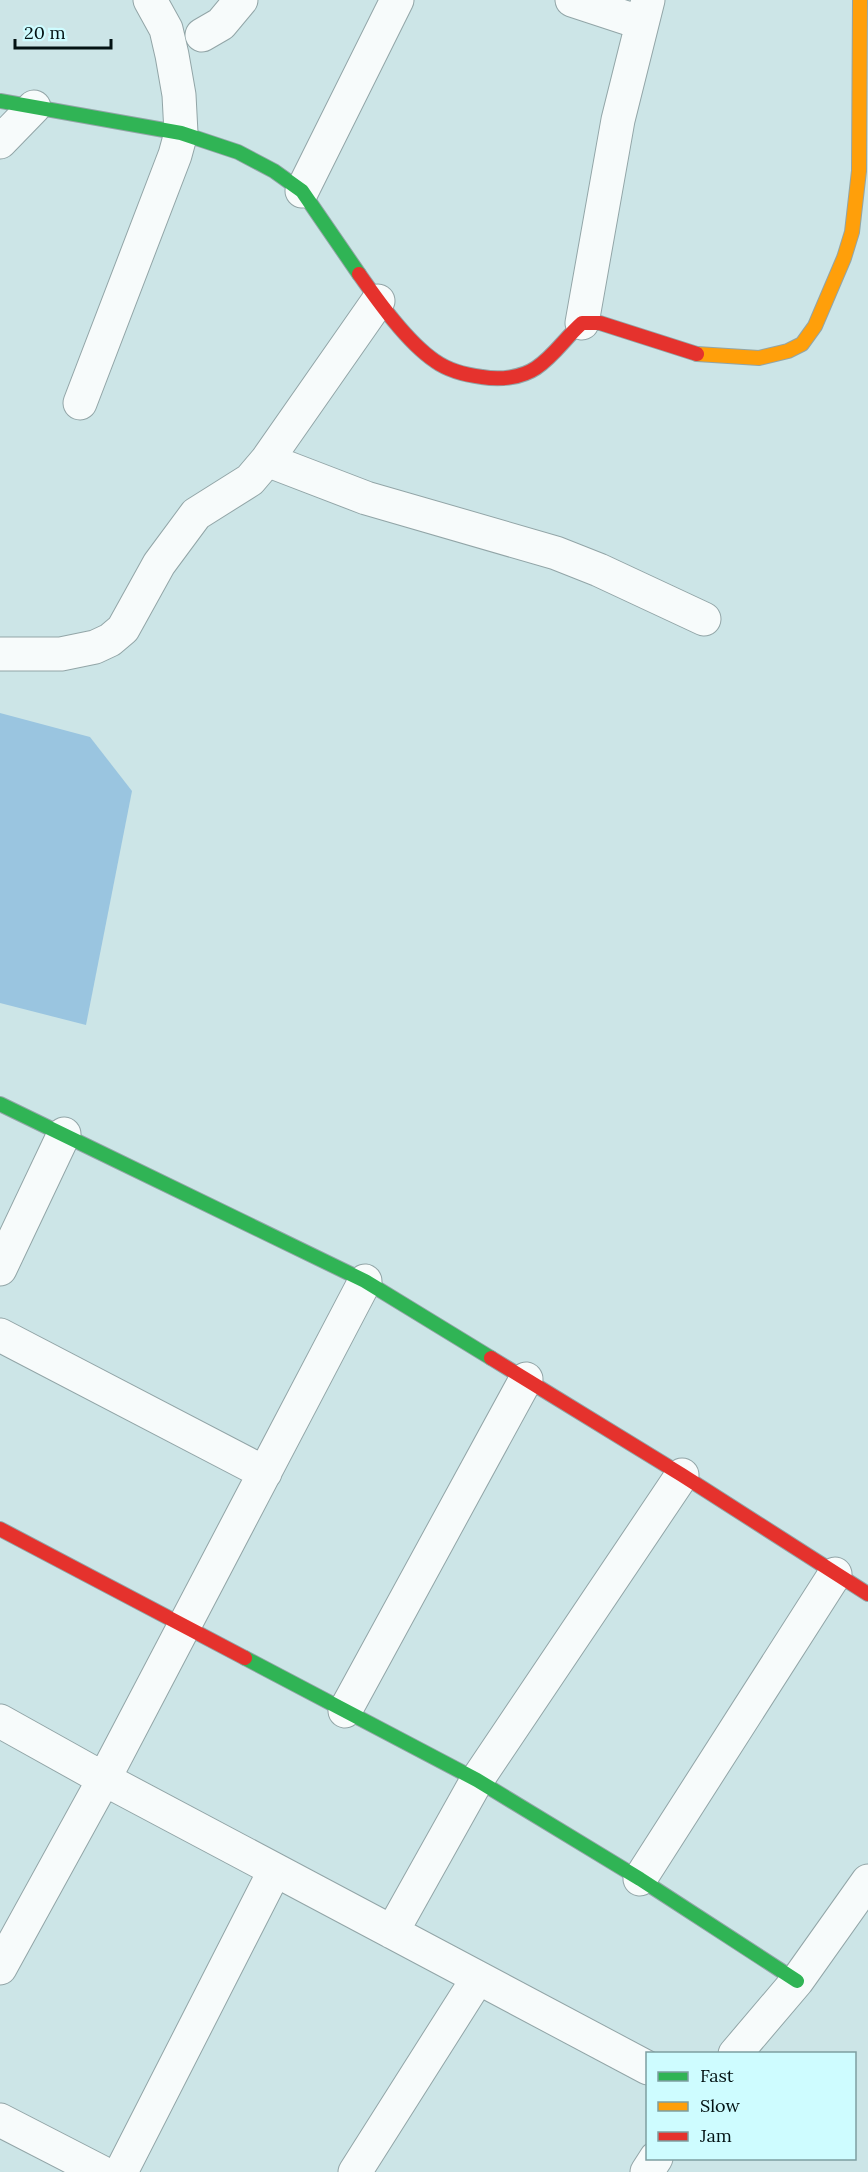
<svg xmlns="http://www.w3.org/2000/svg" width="868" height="2172" viewBox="0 0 868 2172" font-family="Lora,serif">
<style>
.water{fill:#9ac5e0}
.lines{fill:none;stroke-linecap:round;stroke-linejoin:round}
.street-casing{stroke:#92a5a7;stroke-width:35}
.fast-casing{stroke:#92a5a7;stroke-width:16}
.slow-casing{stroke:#92a5a7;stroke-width:16}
.jam-casing{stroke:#92a5a7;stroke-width:16}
.street{stroke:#f7fbfb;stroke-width:33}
.fast{stroke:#30b455;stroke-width:14}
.slow{stroke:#ff9f0a;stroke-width:14}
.jam{stroke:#e5322d;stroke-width:14}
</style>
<rect width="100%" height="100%" fill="#cce5e7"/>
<path class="water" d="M 0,713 L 90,737 L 132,791 L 86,1025 L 0,1003 Z"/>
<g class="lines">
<g class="street-casing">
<path id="street" d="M 572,0 L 642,23
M 202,35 L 221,24 L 241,0
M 0,142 L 34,107
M 302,191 L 397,0
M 582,323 L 618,120 L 648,0
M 80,403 L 175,155 L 181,133 L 179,95 L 172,55 L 166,29 L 150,0
M 267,460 L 366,498 L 556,553 L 599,570 L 704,619
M 0,654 L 61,654 L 95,647 L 110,640 L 123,629 L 159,564 L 196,514 L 250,480 L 267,460 L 378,301
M 0,1269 L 64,1134
M 0,1335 L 265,1473
M 345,1711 L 526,1379
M 0,1721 L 104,1779 L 648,2068
M 640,1879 L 835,1574
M 392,1932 L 477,1780 L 682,1475
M 0,1968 L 104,1779 L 365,1281
M 735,2054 L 797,1981 L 868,1881
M 0,2120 L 101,2172
M 121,2172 L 275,1870
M 355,2172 L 478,1978
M 647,2172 L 656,2158"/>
</g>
<g class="fast-casing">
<path id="fast" d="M 0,101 L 181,133 L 238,152 L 274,171 L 302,191 L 359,274
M 0,1104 L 365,1281 L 491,1358
M 245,1658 L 477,1780 L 640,1879 L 797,1981"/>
</g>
<g class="slow-casing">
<path id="slow" d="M 697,354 L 759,358 L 788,351 L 802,344 L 815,326 L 844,258 L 852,232 L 859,171 L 860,0"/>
</g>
<g class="jam-casing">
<path id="jam" d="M 359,274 C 378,301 407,342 435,361 C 449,371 466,375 482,377 C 500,380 521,378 536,368 C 554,356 566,337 582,323 L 600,323 L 697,354
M 491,1358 L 682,1475 L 868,1594
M 0,1529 L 245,1658"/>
</g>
<use href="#street" class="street"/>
<use href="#fast" class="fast"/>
<use href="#slow" class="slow"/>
<use href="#jam" class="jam"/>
</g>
<rect x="646" y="2052" width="210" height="108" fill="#cefcff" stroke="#7d9ea1" stroke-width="1.5"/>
<rect x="658" y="2072" width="30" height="9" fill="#30b455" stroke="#7d9ea1" stroke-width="1.5"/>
<text x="700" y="2082" font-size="18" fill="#031213">Fast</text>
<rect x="658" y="2102" width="30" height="9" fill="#ff9f0a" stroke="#7d9ea1" stroke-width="1.5"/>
<text x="700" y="2112" font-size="18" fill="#031213">Slow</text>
<rect x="658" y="2132" width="30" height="9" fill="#e5322d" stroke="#7d9ea1" stroke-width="1.5"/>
<text x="700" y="2142" font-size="18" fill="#031213">Jam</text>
<path d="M15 39v9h96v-9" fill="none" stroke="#031213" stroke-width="3"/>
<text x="24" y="39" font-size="18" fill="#031213" stroke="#cefcff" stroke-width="4.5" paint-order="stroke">20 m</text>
</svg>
